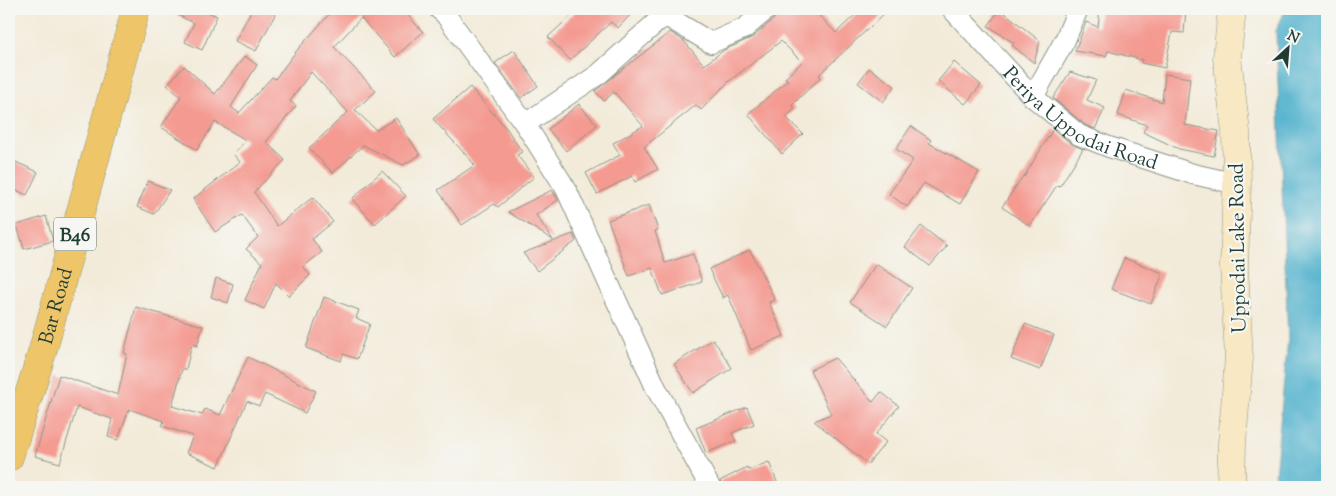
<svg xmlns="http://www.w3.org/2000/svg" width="1336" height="496" viewBox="0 0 1336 496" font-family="'Sorts Mill Goudy',serif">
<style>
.water{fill:#4db0cc;stroke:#367680}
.building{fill:#f49a91}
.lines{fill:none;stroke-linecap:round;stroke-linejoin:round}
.street-casing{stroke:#899486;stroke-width:22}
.secondary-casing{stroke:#899486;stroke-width:29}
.primary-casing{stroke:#899486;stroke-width:29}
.street{stroke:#fff;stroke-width:20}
.secondary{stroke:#f8e8c3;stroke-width:28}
.primary{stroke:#eec569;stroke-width:28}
.labels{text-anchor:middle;stroke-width:4.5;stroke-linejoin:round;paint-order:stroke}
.shield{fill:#f6f6f2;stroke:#60746d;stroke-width:1}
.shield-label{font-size:19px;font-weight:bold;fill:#1f3d34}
.street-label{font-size:20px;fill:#1f3d34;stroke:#f6f6f2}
</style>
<rect width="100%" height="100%" fill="#f6f6f2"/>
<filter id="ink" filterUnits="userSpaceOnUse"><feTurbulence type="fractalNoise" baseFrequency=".02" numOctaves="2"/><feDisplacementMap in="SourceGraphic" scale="10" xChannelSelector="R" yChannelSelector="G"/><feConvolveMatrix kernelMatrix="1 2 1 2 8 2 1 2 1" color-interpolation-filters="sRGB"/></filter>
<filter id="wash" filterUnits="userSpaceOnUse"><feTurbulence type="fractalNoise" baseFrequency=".0096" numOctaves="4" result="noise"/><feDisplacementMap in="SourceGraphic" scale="20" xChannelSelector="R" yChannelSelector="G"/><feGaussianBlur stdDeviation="1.12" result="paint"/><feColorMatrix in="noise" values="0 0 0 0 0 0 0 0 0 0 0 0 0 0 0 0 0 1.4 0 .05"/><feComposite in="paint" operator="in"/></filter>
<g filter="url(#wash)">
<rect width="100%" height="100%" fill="#f3ebd9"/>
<path class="water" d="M 1286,9 L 1327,9 L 1327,487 L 1274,487 L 1288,339 L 1276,31 Z"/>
<g id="blocks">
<path class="building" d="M 165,9 L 201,9 L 217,16 L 202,50 L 185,42 L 194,23 Z
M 252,9 L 278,9 L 256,51 L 235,41 Z
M 334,9 L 402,9 L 423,32 L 395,57 L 361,18 L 334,47 L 376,91 L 355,110 L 376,130 L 396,118 L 420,155 L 403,165 L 363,145 L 333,173 L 309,148 L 348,112 L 311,72 L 290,101 L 296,106 L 266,142 L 285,160 L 254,192 L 277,226 L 313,197 L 333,222 L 312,239 L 322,252 L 303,267 L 310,275 L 289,296 L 276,283 L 264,309 L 245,300 L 262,263 L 246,249 L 258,237 L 242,215 L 215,232 L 193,199 L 240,162 L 233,154 L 246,140 L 215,122 L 197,150 L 161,127 L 181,97 L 167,85 L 184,66 L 215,94 L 245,56 L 257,65 L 231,107 L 239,113 L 272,77 L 275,79 L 298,49 Z
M 578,9 L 636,9 L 618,28 L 611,22 L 570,60 L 548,37 Z
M 779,9 L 813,9 L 836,33 L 861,9 L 889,9 L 819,75 L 821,77 L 792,105 L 795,109 L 786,117 L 803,134 L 782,154 L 748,114 L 788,80 L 785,78 L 802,62 L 781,41 L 728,82 L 701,110 L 696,105 L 644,147 L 658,169 L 635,182 L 632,176 L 597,194 L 586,173 L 620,155 L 613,143 L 643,126 L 614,92 L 604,101 L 595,91 L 670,32 L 684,41 L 704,65 L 724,50 L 753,37 L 775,18 Z
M 1000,9 L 1040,41 L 1034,63 L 1012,45 L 1014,43 L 988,26 Z
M 1100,9 L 1186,9 L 1184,33 L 1172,32 L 1165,68 L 1141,63 L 1142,60 L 1108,51 L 1106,56 L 1075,51 L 1086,22 L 1098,27 Z
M 514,50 L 538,86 L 521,98 L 495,63 Z
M 954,62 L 981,85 L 965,104 L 938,81 Z
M 869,68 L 895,86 L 883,102 L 858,83 Z
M 1070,72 L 1096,80 L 1087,100 L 1105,108 L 1095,129 L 1085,125 L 1053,98 Z
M 1165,74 L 1190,78 L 1185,125 L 1219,131 L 1214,156 L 1179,149 L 1143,132 L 1147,125 L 1118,115 L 1126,90 L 1162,102 Z
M 470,87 L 507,129 L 522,152 L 517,155 L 534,177 L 498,207 L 494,204 L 462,225 L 438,190 L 475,165 L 433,119 Z
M 579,104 L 597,125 L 566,151 L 548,129 Z
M 911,126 L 931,140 L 929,143 L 979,172 L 960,204 L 924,183 L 907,207 L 889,194 L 913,160 L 896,149 Z
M 1053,129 L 1072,144 L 1083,149 L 1060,186 L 1057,185 L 1030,226 L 1002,207 L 1023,176 L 1024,177 Z
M 9,159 L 38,172 L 27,195 L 9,187 Z
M 382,171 L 406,196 L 375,224 L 352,199 Z
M 148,181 L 170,190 L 154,214 L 137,207 Z
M 552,190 L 558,200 L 536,215 L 553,240 L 508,212 Z
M 649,205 L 658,230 L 655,231 L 665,263 L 693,254 L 702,282 L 662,295 L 652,268 L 629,276 L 608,220 Z
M 46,216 L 53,241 L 24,249 L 17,225 Z
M 921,226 L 947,246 L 930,266 L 905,247 Z
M 573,234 L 576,241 L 537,271 L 523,253 Z
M 750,250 L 775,300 L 769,302 L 784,336 L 751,350 L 728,295 L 723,298 L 709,269 Z
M 1124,258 L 1163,273 L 1151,304 L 1111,289 Z
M 876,264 L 912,288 L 887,326 L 850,302 Z
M 216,278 L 233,284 L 228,303 L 211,297 Z
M 324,297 L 359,310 L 356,318 L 370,324 L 357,359 L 343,354 L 341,361 L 306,348 Z
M 136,307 L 203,326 L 197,346 L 192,344 L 186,369 L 182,369 L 172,406 L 202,415 L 205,409 L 220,415 L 248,357 L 316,391 L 305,413 L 265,394 L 259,406 L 247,401 L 218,467 L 186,453 L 193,436 L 162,426 L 164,421 L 129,409 L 118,440 L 108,437 L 112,419 L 77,407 L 60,463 L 35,456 L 59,375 L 118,395 L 127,354 L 124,353 Z
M 1025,324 L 1054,335 L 1040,370 L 1011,359 Z
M 713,339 L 732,368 L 693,393 L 674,364 Z
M 835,358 L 873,402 L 881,392 L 899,406 L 876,434 L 886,442 L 868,464 L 814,421 L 831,414 L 810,370 Z
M 747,407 L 754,424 L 732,433 L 736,441 L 706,453 L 696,428 Z
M 769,462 L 779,487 L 722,487 L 720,481 L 747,467 L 748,470 Z"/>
</g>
</g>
<g filter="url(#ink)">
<use href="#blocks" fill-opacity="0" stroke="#899486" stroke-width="1"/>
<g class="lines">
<g class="street-casing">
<g id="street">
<path d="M 439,9 L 445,14 L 525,124 L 566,189 L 656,388 L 710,487"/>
<path id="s1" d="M 952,9 L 1033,97 L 1079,135 L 1109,147 L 1193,174 L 1237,184"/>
<path d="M 1033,97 L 1065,40 L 1078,9"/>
<path d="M 525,124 L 599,74 L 659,20 L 668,17 L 711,43 L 745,28 L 767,9"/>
</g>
</g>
<g class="secondary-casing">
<path id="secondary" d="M 1231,487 L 1232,443 L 1239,358 L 1234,267 L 1237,184 L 1236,132 L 1227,57 L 1232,9"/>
</g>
<g class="primary-casing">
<g id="primary">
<path id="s2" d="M 9,457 L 42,353 L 136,9"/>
</g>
</g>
<use href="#street" class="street"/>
<use href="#secondary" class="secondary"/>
<use href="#primary" class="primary"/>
</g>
</g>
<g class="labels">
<rect class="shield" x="54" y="217.5" width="42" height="33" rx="4"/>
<g class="shield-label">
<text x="75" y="241">B46</text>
</g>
<g class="street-label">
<text dy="7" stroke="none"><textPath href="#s1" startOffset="172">Periya Uppodai Road</textPath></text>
<text transform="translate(1237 248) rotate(-91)" y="7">Uppodai Lake Road</text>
<text dy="7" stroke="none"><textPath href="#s2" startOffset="158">Bar Road</textPath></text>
</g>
</g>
<rect width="1336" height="496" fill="none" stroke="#f6f6f2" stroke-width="30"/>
<g transform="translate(1288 48) rotate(26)" stroke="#f6f6f2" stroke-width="4" paint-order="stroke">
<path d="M0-4L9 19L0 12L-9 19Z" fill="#1f3d34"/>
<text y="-8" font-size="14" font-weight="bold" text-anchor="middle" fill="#1f3d34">N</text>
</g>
</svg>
